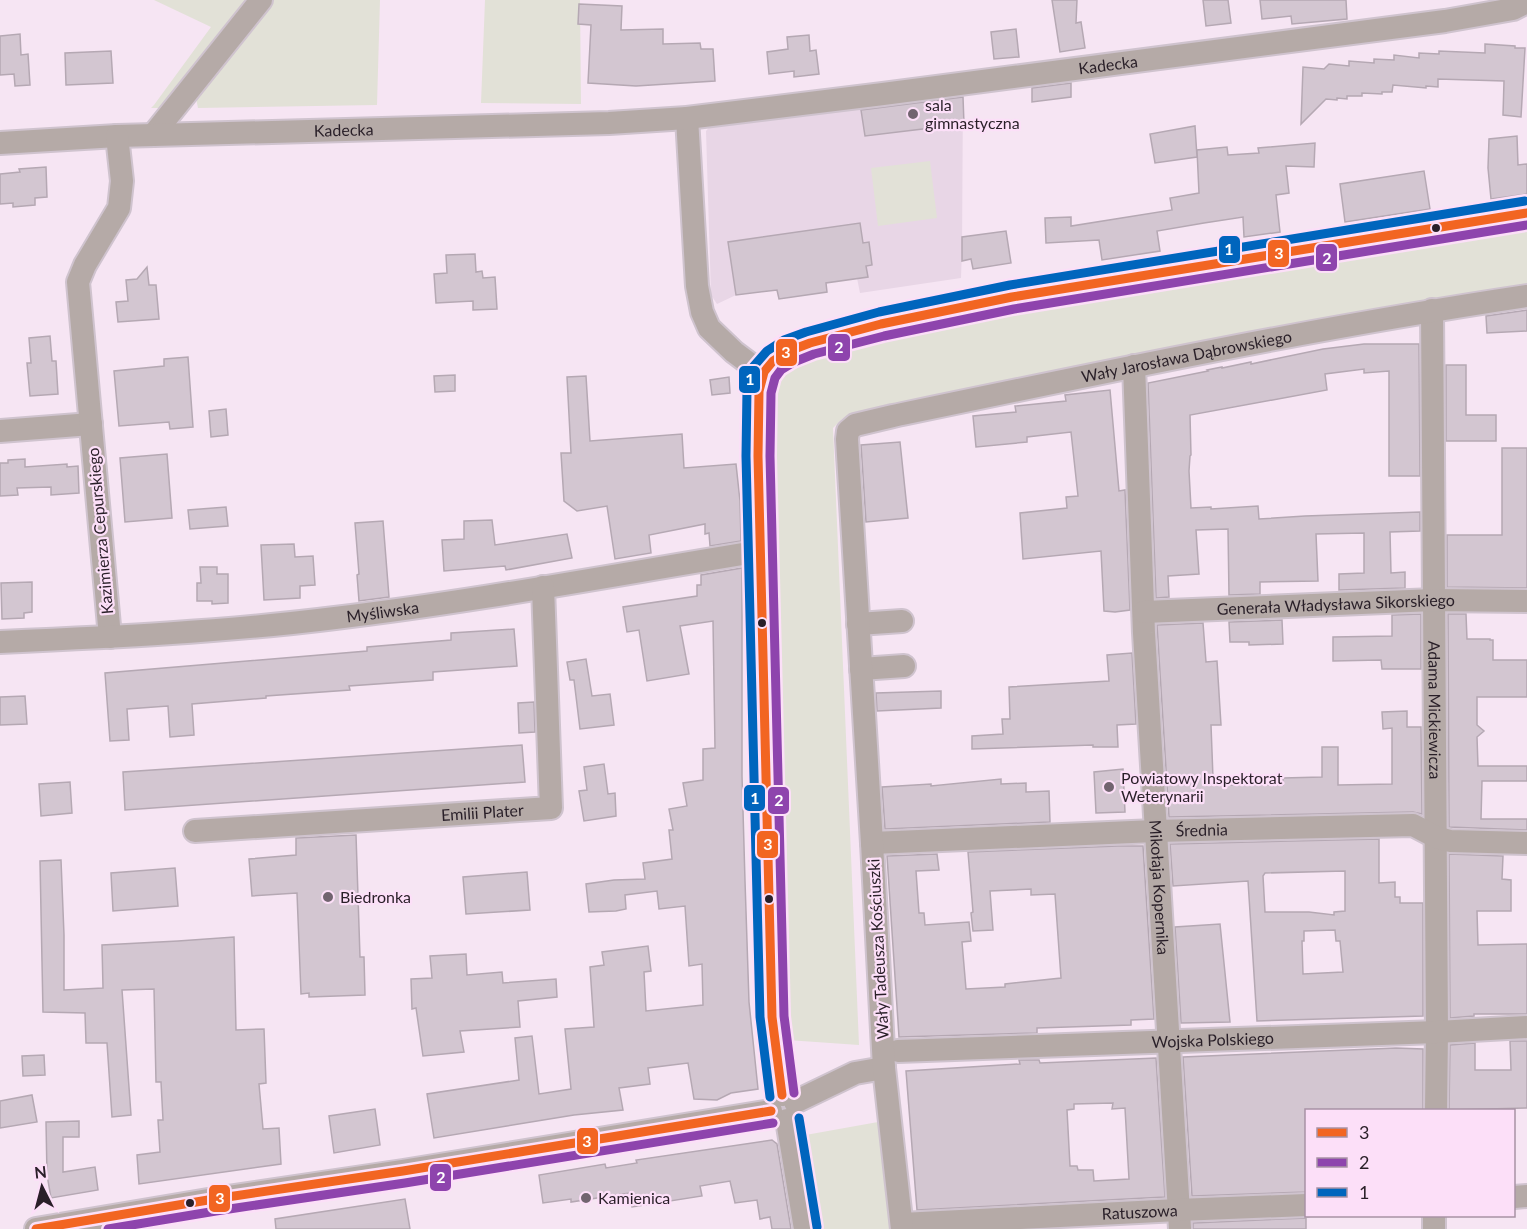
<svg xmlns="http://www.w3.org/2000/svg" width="1527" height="1229" viewBox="0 0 1527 1229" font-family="Lato,sans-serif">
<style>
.education{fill:#e8d6e6}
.green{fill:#e2e1d7}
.building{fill:#d3c6d1;stroke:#b5a8b3;stroke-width:1.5;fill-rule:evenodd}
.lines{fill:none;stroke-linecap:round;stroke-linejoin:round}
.minor-casing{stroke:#cfc3ce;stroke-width:26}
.minor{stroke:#b5aaa7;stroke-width:22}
.bus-1-casing{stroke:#fcdff8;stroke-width:14}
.bus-2-casing{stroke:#fcdff8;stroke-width:14}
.bus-3-casing{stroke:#fcdff8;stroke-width:14}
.bus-1{stroke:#f26522;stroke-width:9}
.bus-2{stroke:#8e44ad;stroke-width:9}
.bus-3{stroke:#0065bd;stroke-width:9}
.poi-dot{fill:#71646f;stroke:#fcdff8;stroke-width:2}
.bus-dot{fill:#291f28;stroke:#fcdff8;stroke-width:2}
.labels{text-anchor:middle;stroke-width:4.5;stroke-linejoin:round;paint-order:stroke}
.street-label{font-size:16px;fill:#291f28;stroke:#fcdff8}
.poi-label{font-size:16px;fill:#291f28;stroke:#fcdff8;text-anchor:start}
.line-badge{stroke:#fcdff8;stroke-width:2}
.badge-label{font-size:16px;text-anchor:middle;font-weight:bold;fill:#fff}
</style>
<rect width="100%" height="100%" fill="#f6e5f3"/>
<path class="education" d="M 963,88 L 962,250 L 961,278 L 860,293 L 857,278 L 826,283 L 827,292 L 779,299 L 777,290 L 736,295 L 717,304 L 711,295 L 706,131 L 715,121 Z"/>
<path class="green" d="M 154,0 L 248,0 L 167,108 L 151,108 L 154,105 L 211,27 Z
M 269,0 L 380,0 L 377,105 L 198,108 L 195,93 Z
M 485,0 L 580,0 L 581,104 L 481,103 Z
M 930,161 L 937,218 L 878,226 L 871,168 Z
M 1527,226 L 1527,290 L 1430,304 L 862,411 L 842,419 L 833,428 L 859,1045 L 787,1040 L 770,426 L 774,385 L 781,374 L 796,364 L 818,355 L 915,332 L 1055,301 Z
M 878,1122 L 892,1229 L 814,1229 L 800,1136 Z"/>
<path class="building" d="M 1052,0 L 1077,0 L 1076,23 L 1081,22 L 1085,48 L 1060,52 Z
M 1203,0 L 1228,0 L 1231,23 L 1206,26 Z
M 1260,0 L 1346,0 L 1347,19 L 1292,24 L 1291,16 L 1262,19 Z
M 579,4 L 622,6 L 621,30 L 663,29 L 663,44 L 700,43 L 701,49 L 713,49 L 715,81 L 636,86 L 588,83 L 591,25 L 578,24 Z
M 1016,29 L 1019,57 L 994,59 L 991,32 Z
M 20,34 L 21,55 L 28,54 L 30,85 L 15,86 L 14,74 L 0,75 L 0,36 Z
M 809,35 L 810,51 L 816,50 L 819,74 L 794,77 L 794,71 L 769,74 L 767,52 L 788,49 L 787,37 Z
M 1485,44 L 1515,46 L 1515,48 L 1525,48 L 1521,117 L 1503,115 L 1504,81 L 1438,79 L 1438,87 L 1426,86 L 1426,88 L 1393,85 L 1392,92 L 1382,92 L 1382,94 L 1362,93 L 1362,96 L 1347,96 L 1347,99 L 1337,98 L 1337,100 L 1326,99 L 1301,124 L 1303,67 L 1324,69 L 1329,64 L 1349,66 L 1349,61 L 1374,63 L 1374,59 L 1394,60 L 1394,55 L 1419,58 L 1419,53 L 1439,54 L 1439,51 L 1485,53 Z
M 111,51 L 113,83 L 66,85 L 65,53 Z
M 1071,83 L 1071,97 L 1032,102 L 1032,88 Z
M 963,97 L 964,124 L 865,136 L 861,110 Z
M 1195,126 L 1197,157 L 1155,163 L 1150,134 Z
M 1517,136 L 1518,165 L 1527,164 L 1527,194 L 1491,199 L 1488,168 L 1489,139 Z
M 1315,143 L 1314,167 L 1286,166 L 1289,193 L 1276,195 L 1280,232 L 1244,237 L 1243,217 L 1204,223 L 1157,231 L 1160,251 L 1102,260 L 1099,240 L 1046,243 L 1045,218 L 1071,217 L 1071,226 L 1172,210 L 1170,198 L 1199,193 L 1197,150 L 1227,147 L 1228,155 L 1259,153 L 1258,148 Z
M 46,167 L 47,197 L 35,198 L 35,205 L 13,207 L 13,203 L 0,204 L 0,174 L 20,172 L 19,169 Z
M 1424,171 L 1430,209 L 1345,222 L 1340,184 Z
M 860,223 L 863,243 L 869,242 L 872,265 L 866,266 L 868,277 L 826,283 L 827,292 L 779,299 L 777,290 L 736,295 L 728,242 Z
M 1006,231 L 1011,263 L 973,269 L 971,259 L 962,261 L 962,237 Z
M 475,254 L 476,272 L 482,271 L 483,278 L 495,277 L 497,309 L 473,310 L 473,301 L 436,303 L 434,274 L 447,273 L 446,255 Z
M 147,267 L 149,285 L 156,285 L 159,319 L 118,322 L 116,302 L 128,301 L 126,280 L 137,279 Z
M 1527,310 L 1527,331 L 1487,333 L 1486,316 Z
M 50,336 L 52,361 L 56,361 L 58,394 L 30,396 L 27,363 L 31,363 L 29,338 Z
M 1364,344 L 1419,344 L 1420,476 L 1389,476 L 1389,371 L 1364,373 L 1364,369 L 1325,374 L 1327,390 L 1190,415 L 1191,455 L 1190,456 L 1189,471 L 1191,508 L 1211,507 L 1211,509 L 1258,506 L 1259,519 L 1305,516 L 1420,512 L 1420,531 L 1390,532 L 1391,573 L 1405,572 L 1405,588 L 1339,590 L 1339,574 L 1364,573 L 1364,533 L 1316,534 L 1318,581 L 1260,582 L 1260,594 L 1229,595 L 1228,529 L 1196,530 L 1199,574 L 1168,576 L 1169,597 L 1156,598 L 1148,383 L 1208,371 L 1207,370 L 1222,367 L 1222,368 L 1251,362 L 1251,364 L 1323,349 Z
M 188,357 L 193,427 L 170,429 L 169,422 L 119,426 L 114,371 L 164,366 L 164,359 Z
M 1446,365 L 1466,365 L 1466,415 L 1496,415 L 1496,441 L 1446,441 Z
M 455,375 L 455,391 L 435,392 L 434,376 Z
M 586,376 L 590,441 L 682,434 L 684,468 L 736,464 L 740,501 L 741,541 L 710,546 L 709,533 L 705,534 L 705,524 L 649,535 L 651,553 L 615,559 L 607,506 L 577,511 L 564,501 L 561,453 L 571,453 L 567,377 Z
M 729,377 L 730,393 L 712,395 L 710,380 Z
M 1110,390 L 1119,491 L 1125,490 L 1130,610 L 1115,612 L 1104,611 L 1101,551 L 1023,559 L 1020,513 L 1067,508 L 1066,497 L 1078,496 L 1071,432 L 1027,437 L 1027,442 L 976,447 L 973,416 L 1016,412 L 1015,406 L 1066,401 L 1065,395 Z
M 226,409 L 228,435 L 211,437 L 209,411 Z
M 900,442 L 908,518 L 866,522 L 861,445 Z
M 1502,448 L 1527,448 L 1527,588 L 1447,587 L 1447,535 L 1502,535 Z
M 167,454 L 172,518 L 125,522 L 120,458 Z
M 25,459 L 25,467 L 67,464 L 67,467 L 78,466 L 79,493 L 51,495 L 51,487 L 17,488 L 18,495 L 0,496 L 0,463 L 8,463 L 8,460 Z
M 226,507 L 228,526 L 190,529 L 188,510 Z
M 492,520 L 495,545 L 567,534 L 572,558 L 506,570 L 505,566 L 444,571 L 442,540 L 464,539 L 464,521 Z
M 383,521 L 389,597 L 359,601 L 357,575 L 359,574 L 355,523 Z
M 294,544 L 295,557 L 313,556 L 315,585 L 300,586 L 300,598 L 264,600 L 261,545 Z
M 200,567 L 217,567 L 217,574 L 228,574 L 228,603 L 212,604 L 212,601 L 197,601 L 197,583 L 201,583 Z
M 742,568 L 742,776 L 745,881 L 749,1002 L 758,1089 L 731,1093 L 717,1100 L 694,1099 L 688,1063 L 648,1068 L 650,1084 L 619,1088 L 623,1110 L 574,1115 L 434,1138 L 427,1094 L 519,1080 L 515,1038 L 532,1036 L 539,1094 L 571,1089 L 565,1029 L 594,1027 L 590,967 L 604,965 L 602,952 L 648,946 L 651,971 L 644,972 L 646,1011 L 703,1005 L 702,964 L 689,966 L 685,906 L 659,909 L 657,891 L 625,895 L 626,909 L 616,911 L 589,912 L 586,884 L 614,880 L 645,879 L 643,863 L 672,859 L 669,830 L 673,830 L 669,809 L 687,806 L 683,783 L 703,780 L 703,749 L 715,748 L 713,621 L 680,626 L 689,674 L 647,681 L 639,630 L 627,632 L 623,607 L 697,596 L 697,585 L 701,585 L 701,575 Z
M 32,582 L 32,612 L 24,613 L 24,618 L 2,619 L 1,583 Z
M 1421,614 L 1421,669 L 1382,669 L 1381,660 L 1333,661 L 1333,637 L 1392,636 L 1392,615 Z
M 1448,614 L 1466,614 L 1467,639 L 1490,639 L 1490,640 L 1493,640 L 1493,660 L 1527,660 L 1527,697 L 1477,697 L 1477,725 L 1484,731 L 1477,737 L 1478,766 L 1527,766 L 1527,781 L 1482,781 L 1481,819 L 1527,819 L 1527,830 L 1449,827 Z
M 1282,620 L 1283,644 L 1249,645 L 1249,642 L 1230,642 L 1229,622 Z
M 1203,623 L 1206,662 L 1217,661 L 1221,725 L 1211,725 L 1213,778 L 1226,778 L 1226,785 L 1283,785 L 1283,778 L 1322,777 L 1322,747 L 1338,747 L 1338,785 L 1392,784 L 1392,728 L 1383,729 L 1382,712 L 1407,711 L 1407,727 L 1421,727 L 1422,814 L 1413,812 L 1169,817 L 1157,625 Z
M 514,629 L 517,666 L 433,672 L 433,680 L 349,686 L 350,690 L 266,696 L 266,698 L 192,704 L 194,735 L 170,737 L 168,706 L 127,709 L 129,740 L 110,741 L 105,673 L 367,651 L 367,647 L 451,640 L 451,633 Z
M 1132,653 L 1136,724 L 1117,725 L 1118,747 L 1093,747 L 1093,745 L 972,749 L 972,736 L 1003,734 L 1002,719 L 1010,719 L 1009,687 L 1109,681 L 1107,655 Z
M 586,659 L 592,696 L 610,694 L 614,725 L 580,729 L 574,680 L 570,680 L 567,662 Z
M 941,691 L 941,708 L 877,711 L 876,693 Z
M 25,696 L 27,724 L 0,725 L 0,697 Z
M 534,702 L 535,732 L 519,733 L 518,703 Z
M 522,745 L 525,782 L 125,810 L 123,772 Z
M 604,764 L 608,794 L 615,793 L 616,816 L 584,821 L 579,791 L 587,790 L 584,767 Z
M 1123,769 L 1125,812 L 1096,813 L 1094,772 Z
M 1001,779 L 1001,784 L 1026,783 L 1026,792 L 1049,791 L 1050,822 L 885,829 L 882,787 L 931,784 L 931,786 Z
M 70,782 L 72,813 L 41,816 L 39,784 Z
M 356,835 L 360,957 L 364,957 L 365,995 L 309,997 L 309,993 L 301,994 L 297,893 L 252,896 L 249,859 L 296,855 L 296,838 Z
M 1379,839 L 1379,883 L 1395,882 L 1395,897 L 1400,897 L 1400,903 L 1423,903 L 1423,1016 L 1257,1021 L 1248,881 L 1173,886 L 1170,844 ZM 1345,871 L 1345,911 L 1334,912 L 1334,915 L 1309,912 L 1265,912 L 1263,876 L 1265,873 ZM 1335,930 L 1336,941 L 1340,941 L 1343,972 L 1303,974 L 1302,941 L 1304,941 L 1304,931 Z
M 1118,846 L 1143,846 L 1154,1019 L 1131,1020 L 1131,1025 L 1037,1028 L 1037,1033 L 899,1037 L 887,856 L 937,854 L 939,870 L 916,871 L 919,913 L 924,913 L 925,925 L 969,922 L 971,941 L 962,942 L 966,989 L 1005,987 L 1005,984 L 1061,978 L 1055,894 L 1031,895 L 1031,889 L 990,891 L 993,930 L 973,931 L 971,913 L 973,912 L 968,852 Z
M 1449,854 L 1503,856 L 1502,879 L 1511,880 L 1511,911 L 1477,911 L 1478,945 L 1527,944 L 1527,1014 L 1474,1014 L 1474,1016 L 1450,1018 Z
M 61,860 L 64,935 L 64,990 L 103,988 L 102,945 L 178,941 L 234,937 L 236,1030 L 264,1029 L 266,1083 L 259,1084 L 263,1129 L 279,1128 L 281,1164 L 139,1184 L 137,1155 L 160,1152 L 158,1120 L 163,1120 L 161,1082 L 156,1082 L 154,989 L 122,990 L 131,1115 L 112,1117 L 107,1043 L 86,1043 L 85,1013 L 43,1012 L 40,861 Z
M 175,868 L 178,906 L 113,911 L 111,873 Z
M 527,872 L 530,910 L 466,914 L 463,877 Z
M 1220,924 L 1230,1022 L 1181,1023 L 1175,927 Z
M 466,954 L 467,975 L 502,972 L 503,983 L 556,979 L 557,997 L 518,1001 L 520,1027 L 460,1031 L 464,1052 L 423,1056 L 416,1008 L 412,1009 L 411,979 L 432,978 L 430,956 Z
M 1510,1041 L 1527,1041 L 1527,1108 L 1449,1110 L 1450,1045 L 1475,1043 L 1475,1070 L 1511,1070 Z
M 1396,1048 L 1423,1049 L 1423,1110 L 1306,1110 L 1306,1192 L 1192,1196 L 1183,1057 Z
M 44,1055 L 45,1075 L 23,1076 L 22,1056 Z
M 1156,1058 L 1165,1197 L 917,1210 L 906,1071 L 1020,1064 L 1019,1060 L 1039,1060 L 1040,1063 ZM 1113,1103 L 1112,1109 L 1125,1108 L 1129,1179 L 1094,1181 L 1093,1170 L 1078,1170 L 1077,1166 L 1070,1166 L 1067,1110 L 1074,1109 L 1074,1104 Z
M 32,1095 L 37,1122 L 0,1128 L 0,1101 Z
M 375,1109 L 380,1145 L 334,1153 L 329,1116 Z
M 79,1121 L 79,1137 L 63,1137 L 63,1172 L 95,1167 L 98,1190 L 51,1198 L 47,1175 L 46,1122 Z
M 772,1140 L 777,1144 L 791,1229 L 772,1229 L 770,1217 L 760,1219 L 757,1200 L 735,1203 L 730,1181 L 700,1186 L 702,1196 L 632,1207 L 629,1193 L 571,1202 L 571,1199 L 543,1203 L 539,1175 L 605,1164 L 606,1168 L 637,1163 L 636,1160 Z
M 405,1199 L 410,1229 L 276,1229 L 275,1219 Z
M 1306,1218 L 1306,1229 L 1193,1229 L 1193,1223 Z"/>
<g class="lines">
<g class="minor-casing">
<g id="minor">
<path d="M 687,118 L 697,286 L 702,312 L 709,328 L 734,352 L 750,364 L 764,372"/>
<path d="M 153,135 L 261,0"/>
<path id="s1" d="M 0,143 L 117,136 L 609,123 L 687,118 L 883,94 L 1445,21 L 1513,9 L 1527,2"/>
<path id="s2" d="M 1432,310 L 1437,1032 L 1436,1110"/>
<path id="s3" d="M 1134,366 L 1144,633 L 1180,1229"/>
<path d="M 0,431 L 91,424"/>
<path id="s4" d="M 1144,612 L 1434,600 L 1527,601"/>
<path d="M 858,624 L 902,621"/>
<path d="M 110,637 L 78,282 L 85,265 L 119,208 L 122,181 L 117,136"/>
<path id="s5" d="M 0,642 C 112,637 224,632 335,618 C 478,601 619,574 761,551"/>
<path d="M 861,669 L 904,666"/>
<path id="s6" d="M 195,831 L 551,808 L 543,587"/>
<path id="s7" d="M 872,843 L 1155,831 L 1413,825 L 1436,837 L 1450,841 L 1527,843"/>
<path id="s8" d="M 898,1051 L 1437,1032 L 1527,1027"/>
<path d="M 782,1095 L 772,1017 L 758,456 L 759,391 L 764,372 L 773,361 L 789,351 L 810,343 L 881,324 L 1012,297 L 1527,213"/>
<path d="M 795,1102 L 855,1073 L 884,1068"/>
<path d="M 787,1120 L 805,1229"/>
<path d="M 1514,1197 L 1527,1196"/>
<path id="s9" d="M 902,1224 L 1178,1210 L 1306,1205"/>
<path d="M 36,1229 L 214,1199 L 403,1171 L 771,1111"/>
<path id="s10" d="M 902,1229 L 884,1068 L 872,843 L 847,439 L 848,431 L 855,425 L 893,416 C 1104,372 1314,328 1527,296"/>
<path d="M 1434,1229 L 1434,1216"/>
</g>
</g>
<use href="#minor" class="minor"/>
<g class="bus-1-casing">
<path id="bus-1" d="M 782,1095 L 772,1017 L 758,456 L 759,391 L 764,372 L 773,361 L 789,351 L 810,343 L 881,324 L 1012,297 L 1527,213
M 36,1229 L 214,1199 L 403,1171 L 771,1111"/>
</g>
<g class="bus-2-casing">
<path id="bus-2" d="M 794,1093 L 784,1016 L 770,456 L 771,393 L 775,378 L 781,370 L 794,362 L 814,354 L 884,336 L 1014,309 L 1527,225
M 108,1229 L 216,1211 L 405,1183 L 773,1123"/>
</g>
<g class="bus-3-casing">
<path id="bus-3" d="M 770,1097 L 760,1017 L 746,456 L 747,389 L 753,367 L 767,351 L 784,340 L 806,332 L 879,312 L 1010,285 L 1525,201
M 799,1118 L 817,1227"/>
</g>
<use href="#bus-1" class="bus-1"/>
<use href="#bus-2" class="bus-2"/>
<use href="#bus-3" class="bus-3"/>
</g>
<g class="poi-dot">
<circle cx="913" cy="114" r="6"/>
<circle cx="1109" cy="787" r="6"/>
<circle cx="328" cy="897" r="6"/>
<circle cx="586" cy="1198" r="6"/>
</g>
<g class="bus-dot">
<circle cx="1436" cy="228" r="5"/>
<circle cx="762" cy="623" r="5"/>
<circle cx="769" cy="899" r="5"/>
<circle cx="190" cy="1203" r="5"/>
</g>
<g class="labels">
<g class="street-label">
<text dy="6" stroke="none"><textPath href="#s1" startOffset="1112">Kadecka</textPath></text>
<text dy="6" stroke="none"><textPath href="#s1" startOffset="344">Kadecka</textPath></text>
<text dy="6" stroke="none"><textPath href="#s10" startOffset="1148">Wały Jarosława Dąbrowskiego</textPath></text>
<text transform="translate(100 531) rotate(-95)" y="6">Kazimierza Cepurskiego</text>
<text dy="6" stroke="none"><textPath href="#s4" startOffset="192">Generała Władysława Sikorskiego</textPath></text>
<text dy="6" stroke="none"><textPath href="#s5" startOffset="384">Myśliwska</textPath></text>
<text dy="6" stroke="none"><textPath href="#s2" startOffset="400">Adama Mickiewicza</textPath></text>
<text dy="6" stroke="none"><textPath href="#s6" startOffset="288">Emilii Plater</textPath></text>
<text dy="6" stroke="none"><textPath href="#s7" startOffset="330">Średnia</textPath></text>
<text dy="6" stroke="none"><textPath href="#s3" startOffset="522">Mikołaja Kopernika</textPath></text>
<text transform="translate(878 949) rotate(-93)" y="6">Wały Tadeusza Kościuszki</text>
<text dy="6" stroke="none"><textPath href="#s8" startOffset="315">Wojska Polskiego</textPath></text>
<text dy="6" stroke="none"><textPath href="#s9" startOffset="238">Ratuszowa</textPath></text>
</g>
<g class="poi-label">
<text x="925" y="111">sala<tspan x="925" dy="18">gimnastyczna</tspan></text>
<text x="1121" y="784">Powiatowy Inspektorat<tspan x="1121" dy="18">Weterynarii</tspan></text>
<text x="340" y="903">Biedronka</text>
<text x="598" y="1204">Kamienica</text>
</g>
</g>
<g class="line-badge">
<rect x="1218" y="235" width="23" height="29" rx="6" fill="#0065bd"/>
<rect x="1267" y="239" width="23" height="29" rx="6" fill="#f26522"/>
<rect x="1315" y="243" width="23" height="29" rx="6" fill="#8e44ad"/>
<rect x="827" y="333" width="24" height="29" rx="6" fill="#8e44ad"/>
<rect x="775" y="338" width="23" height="29" rx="6" fill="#f26522"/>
<rect x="738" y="365" width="23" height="29" rx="6" fill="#0065bd"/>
<rect x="743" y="784" width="23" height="28" rx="6" fill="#0065bd"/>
<rect x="767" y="786" width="23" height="29" rx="6" fill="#8e44ad"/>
<rect x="756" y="830" width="23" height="29" rx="6" fill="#f26522"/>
<rect x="576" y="1127" width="23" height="28" rx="6" fill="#f26522"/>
<rect x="429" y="1163" width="23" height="29" rx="6" fill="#8e44ad"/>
<rect x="208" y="1184" width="23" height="29" rx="6" fill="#f26522"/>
</g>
<g class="badge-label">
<text x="1229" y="255">1</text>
<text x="1279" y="259">3</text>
<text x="1327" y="264">2</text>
<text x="839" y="353">2</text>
<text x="786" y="358">3</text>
<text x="750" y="385">1</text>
<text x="755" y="804">1</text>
<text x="779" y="806">2</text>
<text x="768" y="850">3</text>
<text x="587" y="1147">3</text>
<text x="441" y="1183">2</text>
<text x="220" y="1204">3</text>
</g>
<rect x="1305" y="1109" width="210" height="108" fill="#fcdff8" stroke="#a892a5" stroke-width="1.5"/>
<rect x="1317" y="1128" width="30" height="9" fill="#f26522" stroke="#a892a5" stroke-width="1.5"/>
<text x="1359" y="1139" font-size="18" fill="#291f28">3</text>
<rect x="1317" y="1158" width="30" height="9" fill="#8e44ad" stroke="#a892a5" stroke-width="1.5"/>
<text x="1359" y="1169" font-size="18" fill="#291f28">2</text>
<rect x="1317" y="1188" width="30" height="9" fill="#0065bd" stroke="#a892a5" stroke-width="1.5"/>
<text x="1359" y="1199" font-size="18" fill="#291f28">1</text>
<g transform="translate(42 1187) rotate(354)" stroke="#fcdff8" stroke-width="4.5" paint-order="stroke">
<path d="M0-4.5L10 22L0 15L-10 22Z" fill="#291f28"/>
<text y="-9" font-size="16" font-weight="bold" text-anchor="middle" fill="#291f28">N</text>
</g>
</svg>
